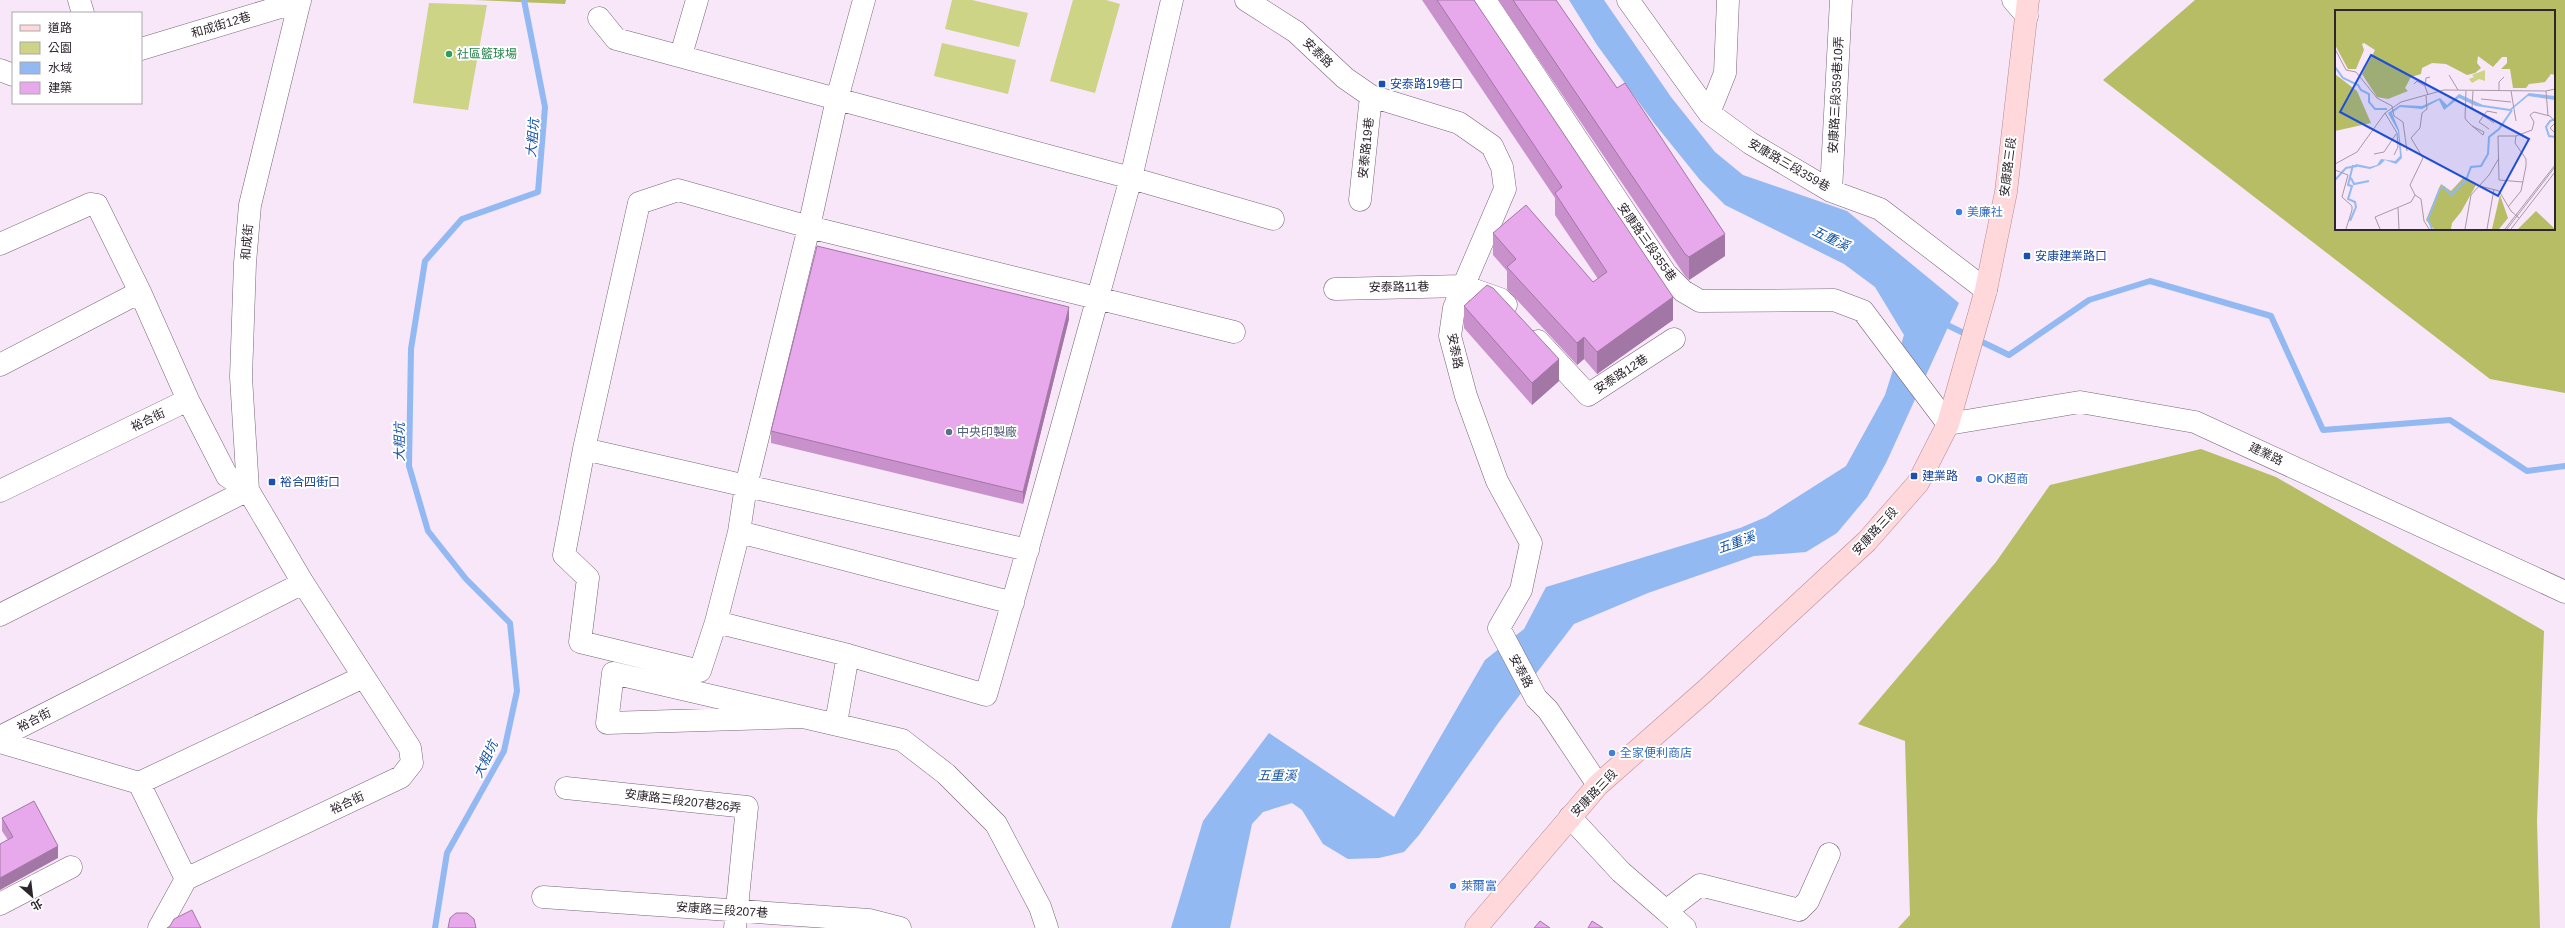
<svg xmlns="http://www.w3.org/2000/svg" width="2565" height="928" viewBox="0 0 2565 928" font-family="Arial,'Noto Sans TC',sans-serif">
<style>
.green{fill:#cdd485}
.forest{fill:#b6bd64;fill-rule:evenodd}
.water{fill:#92b9f1}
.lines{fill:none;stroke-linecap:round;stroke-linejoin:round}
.stream{stroke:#92b9f1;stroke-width:6}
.minor-casing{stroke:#766777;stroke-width:23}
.major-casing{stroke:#b6898e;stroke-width:23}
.minor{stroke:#fff;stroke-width:22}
.major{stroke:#ffd8db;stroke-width:22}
.wall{fill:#c891cb}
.shaded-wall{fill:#a276a5}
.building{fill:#e8a9ec;stroke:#a276a5}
.leisure-dot{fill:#2e9e5b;stroke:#fff;stroke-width:1.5}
.transit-dot{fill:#1a4fb4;stroke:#fff;stroke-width:1.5}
.shop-dot{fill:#3f7fe0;stroke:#fff;stroke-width:1.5}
.service-dot{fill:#5c6f8a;stroke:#fff;stroke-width:1.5}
.labels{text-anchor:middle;stroke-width:4;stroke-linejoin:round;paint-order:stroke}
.street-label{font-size:12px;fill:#2d262d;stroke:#fff}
.leisure-label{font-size:12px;fill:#27864d;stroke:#fff;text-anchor:start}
.transit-label{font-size:12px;fill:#164399;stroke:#fff;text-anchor:start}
.shop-label{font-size:12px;fill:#366cbe;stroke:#fff;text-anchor:start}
.service-label{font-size:12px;fill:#4e5e75;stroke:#fff;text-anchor:start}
.water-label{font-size:13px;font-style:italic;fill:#1654a4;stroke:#fff}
.inset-river{fill:none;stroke:#92b9f1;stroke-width:2}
.inset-road{fill:none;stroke:#a799a7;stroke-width:1}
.view{fill:#1d4ed8;fill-opacity:0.15;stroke:#1d4ed8;stroke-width:2}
.inset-edge{fill:none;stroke:#2d262d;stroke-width:2}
</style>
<rect width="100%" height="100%" fill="#f8e6f9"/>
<path class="green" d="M 952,0 L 972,0 L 1028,13 L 1019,47 L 945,29 Z
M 1073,0 L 1106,0 L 1120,4 L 1095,93 L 1050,81 Z
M 429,3 L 487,5 L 468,110 L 413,103 Z
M 942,43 L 1016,60 L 1008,94 L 934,76 Z"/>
<path class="forest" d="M 475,0 L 566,0 L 565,4 Z
M 2195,0 L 2565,0 L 2565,393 L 2490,379 L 2103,80 ZM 2336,11 L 2554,11 L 2554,229 L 2336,229 Z
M 2201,449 L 2276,477 L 2544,631 L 2537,821 L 2540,928 L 1898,928 L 1910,915 L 1905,741 L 1858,724 L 1996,562 L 2050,485 Z"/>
<path class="water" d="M 1569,0 L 1604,0 L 1671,97 L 1715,152 L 1743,175 L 1847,211 L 1959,303 L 1886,463 L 1867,497 L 1837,533 L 1806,552 L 1754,556 L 1648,593 L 1574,624 L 1499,722 L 1419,835 L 1404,852 L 1379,858 L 1348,859 L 1323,844 L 1302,810 L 1292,803 L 1263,812 L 1252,824 L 1230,928 L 1171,928 L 1203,821 L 1269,733 L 1394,817 L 1485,660 L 1524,629 L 1546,587 L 1740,528 L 1766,517 L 1846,466 L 1885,395 L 1904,335 L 1875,287 L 1844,264 L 1725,205 L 1700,180 L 1654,123 L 1597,45 Z"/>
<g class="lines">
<path class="stream" d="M 1941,322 L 2009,355 L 2089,300 L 2150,281 L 2271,316 L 2323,430 L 2450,420 L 2527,471 L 2565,466
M 435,928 L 447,853 L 504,751 L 517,691 L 510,623 L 466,579 L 428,531 L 409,466 L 411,349 L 425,261 L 462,219 L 538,192 L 545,107 L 524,0"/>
<g class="minor-casing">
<path id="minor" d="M 79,0 L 83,13
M 1172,0 L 1131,178 L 1273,219
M 1246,0 L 1296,32 L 1345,78 L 1371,96 L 1459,123 L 1492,146 L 1502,167 L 1505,189 L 1454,308 L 1450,336 L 1466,396 L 1497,481 L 1531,543 L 1521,590 L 1499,628 L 1536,698 L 1548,710 L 1598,785
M 1485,0 L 1666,274 L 1683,291 L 1700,301 L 1834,300 L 1863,311 L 1948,424 L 2080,402 L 2195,422 L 2565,592
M 1628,0 L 1709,113 L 1750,143 L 1831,191 L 1880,209 L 1986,290
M 2013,0 L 2027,16
M 599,18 L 616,39 L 837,99 L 864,0
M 141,49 L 300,1
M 681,55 L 697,0
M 0,70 L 13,75
M 1709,113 L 1725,73 L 1728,0
M 1831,191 L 1841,0
M 1360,200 L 1371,96
M 0,244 L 90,204 L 97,205 L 140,292 L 188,400 L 227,476 L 248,490 L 303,583 L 410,748 L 412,763 L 401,777 L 186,879 L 159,928
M 1335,289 L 1463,286 L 1500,299 L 1506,305
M 1538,341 L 1588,395 L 1674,339
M 0,365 L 140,292
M 584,449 L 1028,550
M 248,490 L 241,377 L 245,263 L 250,205 L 300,0
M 0,491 L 188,400
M 739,532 L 1013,603
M 0,615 L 248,490
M 716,622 L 848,655 L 986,695 C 1036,523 1083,350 1131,178 L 837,99 L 809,227 L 746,486 L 739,532 L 716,622 L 700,671 L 580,642 L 588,578 L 564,555 L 584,449 L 639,203 L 678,190 L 809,227 L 1234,332
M 803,717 L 607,723 L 613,673 L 902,740 L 946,774 L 996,824 L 1040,907 L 1047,928
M 836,723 L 848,655
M 0,737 L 303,583
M 0,742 L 139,783 L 186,879
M 139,783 L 363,677
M 566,788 L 747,807 L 735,928
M 1570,817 L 1621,872 L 1666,911 L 1700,885 L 1799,910 L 1808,901 L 1829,854
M 543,897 L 869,920 L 900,928
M 0,904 L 71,867
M 1666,911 L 1685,928"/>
</g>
<g class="major-casing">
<path id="major" d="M 1476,928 L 1598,785 L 1706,690 L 1867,541 L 1918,483 L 1948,424 L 1986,290 L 2006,192 L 2028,0"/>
</g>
<use href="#minor" class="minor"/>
<use href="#major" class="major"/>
</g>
<path class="wall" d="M 1422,0 L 1474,0 L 1673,320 L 1597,374 L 1584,359 L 1577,365 L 1507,289 L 1507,271 L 1493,255 L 1493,233 L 1593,282 L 1598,279 L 1555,215 L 1555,198 Z
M 1498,0 L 1556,0 L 1725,256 L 1689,280 L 1685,276 Z
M 1464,306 L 1559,381 L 1532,405 L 1464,328 Z
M 1069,319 L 1023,504 L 771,443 L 771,431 Z
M 2,818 L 58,858 L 8,840 L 2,831 Z"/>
<path class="shaded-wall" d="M 1725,234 L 1725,256 L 1689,280 L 1689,257 Z
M 1673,297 L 1673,320 L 1597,374 L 1597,352 Z
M 1069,307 L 1069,319 L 1023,504 L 1023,492 Z
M 1584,337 L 1584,359 L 1577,365 L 1577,343 Z
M 1559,359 L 1559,381 L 1532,405 L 1532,383 Z
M 58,846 L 58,858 L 0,890 L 0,878 Z"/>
<path class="building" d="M 1437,0 L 1474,0 L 1673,297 L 1597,352 L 1584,337 L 1577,343 L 1507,267 L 1516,259 L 1493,233 L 1526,205 L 1593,282 L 1607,272 L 1555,193 L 1562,187 Z
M 1513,0 L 1556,0 L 1617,88 L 1625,83 L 1725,234 L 1689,257 L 1685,254 Z
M 817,246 L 1069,307 L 1023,492 L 771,431 Z
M 1487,285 L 1493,288 L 1559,359 L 1532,383 L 1464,306 Z
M 34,801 L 58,846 L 0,878 L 0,844 L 13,837 L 2,818 Z
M 192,910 L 201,928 L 167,928 L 170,926 L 174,919 Z
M 456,913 L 467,913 L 474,919 L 476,928 L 448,928 L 450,918 Z
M 1540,921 L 1550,928 L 1534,928 Z
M 1592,921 L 1603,928 L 1588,928 Z"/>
<circle class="leisure-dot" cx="449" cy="54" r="4"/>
<g class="transit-dot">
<rect x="1378" y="80" width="8" height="8" rx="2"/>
<rect x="2023" y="252" width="8" height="8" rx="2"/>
<rect x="1910" y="472" width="8" height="8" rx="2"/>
<rect x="268" y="478" width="8" height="8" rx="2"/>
</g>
<g class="shop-dot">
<circle cx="1959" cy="212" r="4"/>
<circle cx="1979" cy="479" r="4"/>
<circle cx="1612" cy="753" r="4"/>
<circle cx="1453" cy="886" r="4"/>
</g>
<circle class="service-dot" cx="949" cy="432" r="4"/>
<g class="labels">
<g class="street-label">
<text transform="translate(221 25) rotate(-17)" y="4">和成街12巷</text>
<text transform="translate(1318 53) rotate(44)" y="4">安泰路</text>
<text transform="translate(1836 95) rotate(-87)" y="4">安康路三段359巷10弄</text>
<text transform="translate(1366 148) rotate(-84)" y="4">安泰路19巷</text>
<text transform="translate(1789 165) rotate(30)" y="4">安康路三段359巷</text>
<text transform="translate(2008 167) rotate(-83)" y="4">安康路三段</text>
<text transform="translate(247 242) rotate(-85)" y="4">和成街</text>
<text transform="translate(1647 242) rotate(55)" y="4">安康路三段355巷</text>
<text transform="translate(1399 287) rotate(-1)" y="4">安泰路11巷</text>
<text transform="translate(1455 351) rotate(79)" y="4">安泰路</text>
<text transform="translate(1621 374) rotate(-33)" y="4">安泰路12巷</text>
<text transform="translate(148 420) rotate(-26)" y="4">裕合街</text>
<text transform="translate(2266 454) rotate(25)" y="4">建業路</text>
<text transform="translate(1875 531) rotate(-47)" y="4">安康路三段</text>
<text transform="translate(1521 671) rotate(62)" y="4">安泰路</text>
<text transform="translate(34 720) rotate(-27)" y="4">裕合街</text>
<text transform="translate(1594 793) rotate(-46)" y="4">安康路三段</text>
<text transform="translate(683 801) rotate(7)" y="4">安康路三段207巷26弄</text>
<text transform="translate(347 803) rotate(-25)" y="4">裕合街</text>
<text transform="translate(722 910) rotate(4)" y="4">安康路三段207巷</text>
</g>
<g class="leisure-label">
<text x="457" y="58">社區籃球場</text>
</g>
<g class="transit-label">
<text x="1390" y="88">安泰路19巷口</text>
<text x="2035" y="260">安康建業路口</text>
<text x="1922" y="480">建業路</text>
<text x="280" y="486">裕合四街口</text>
</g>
<g class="shop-label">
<text x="1967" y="216">美廉社</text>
<text x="1987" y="483">OK超商</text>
<text x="1620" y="757">全家便利商店</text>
<text x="1461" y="890">萊爾富</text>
</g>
<g class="service-label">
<text x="957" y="436">中央印製廠</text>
</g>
<g class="water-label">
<text transform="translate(532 138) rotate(-85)" y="5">大粗坑</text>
<text transform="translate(1831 238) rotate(26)" y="5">五重溪</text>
<text transform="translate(399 442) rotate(-90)" y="5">大粗坑</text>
<text transform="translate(1736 542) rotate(-20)" y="5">五重溪</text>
<text transform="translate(485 759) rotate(-64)" y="5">大粗坑</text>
<text x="1277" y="780">五重溪</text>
</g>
</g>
<g transform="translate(2335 10)">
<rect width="220" height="220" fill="#f8e6f9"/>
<path d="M 150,60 L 150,71 L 144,69 L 137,73 L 134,69 L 139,67 L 137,65 Z" fill="#cdd485"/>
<path d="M 0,1 L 220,1 L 220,65 L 216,64 L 210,72 L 194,74 L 191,78 L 178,78 L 175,59 L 166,59 L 172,53 L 172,47 L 167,47 L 158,57 L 143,46 L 142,53 L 146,58 L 140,63 L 132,65 L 111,54 L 97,53 L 87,58 L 86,64 L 76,67 L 70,78 L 73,81 L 53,89 L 42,87 L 27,64 L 40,40 L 29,33 L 27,34 L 29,40 L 21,59 L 13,59 L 0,35 ZM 0,64 L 22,81 L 36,113 L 0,121 ZM 129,167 L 141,175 L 126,202 L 117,213 L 116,219 L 99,219 L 91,210 L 106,174 L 116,181 ZM 165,185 L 173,208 L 164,219 L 157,219 ZM 201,201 L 220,219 L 183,219 Z" fill="#b6bd64"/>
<path d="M 194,83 L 220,86 L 220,90 L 193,86 L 175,101 L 141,96 L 124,88 L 109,100 L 104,90 L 87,99 L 65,97 L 57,103 L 64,120 L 67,148 L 61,154 L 50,150 L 45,155 L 35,159 L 19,156 L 21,154 L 35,157 L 42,155 L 46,149 L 60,151 L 65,146 L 63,121 L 53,103 L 65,95 L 87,96 L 105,88 L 112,95 L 124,84 L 148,95 L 175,99 Z" fill="#92b9f1"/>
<path class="inset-river" d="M 0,57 L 8,68 L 23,75 L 26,80 L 34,84 L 34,92 L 40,99 L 52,99M 220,109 L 215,111 L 211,117 L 214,126 L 220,127M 16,168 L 19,174 L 34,171M 0,170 L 11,158 L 22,156M 15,211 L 21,197 L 20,192 L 13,189 L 17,176 L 13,175 L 18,155M 97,219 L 93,209 L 105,178 L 109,177 L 116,185 L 131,170 L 136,157 L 146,156 L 153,144 L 154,127 L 164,119 L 177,100"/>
<path class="inset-road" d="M 0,39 L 11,60 L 21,62 L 42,88 L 57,96 L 59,106 L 68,112 L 72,141M 114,65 L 123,80M 79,74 L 82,71 L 90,76 L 93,85M 90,76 L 91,68 L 95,67M 164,80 L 164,72 L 169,67M 131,81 L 130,108 L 132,111 L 135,114 L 148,125 L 149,122 L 137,116M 138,81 L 137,98 L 159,113M 176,81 L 181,111M 211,81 L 213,106M 91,86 L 92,99 L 87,103 L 85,118 L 76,128 L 88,148 L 75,175 L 80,185 L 86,189 L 89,211 L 94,219M 146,89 L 176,92M 50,103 L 62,123 L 63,137 L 59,145M 220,113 L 215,118 L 220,123M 154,119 L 144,112 L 152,101 L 162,103M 39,144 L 49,142 L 61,124M 0,154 L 22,142 L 50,103 L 66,92 L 109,80 L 211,81 L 220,79M 0,160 L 13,165 L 7,187 L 17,196 L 17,200 L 11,219M 188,172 L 164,170 L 163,126 L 181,126 L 197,120 L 199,112 L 195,105 L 199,102 L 215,106 L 220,112M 145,176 L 164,181 L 176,201 L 184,208M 173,197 L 186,181 L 191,156 L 191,149 L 180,133 L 181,126M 63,198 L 64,219M 45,219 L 40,207 L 76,192 L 80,185M 130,219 L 136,185 L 154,165 L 164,148M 152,219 L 159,179M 170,219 L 220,155M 172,219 L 220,157M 176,219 L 220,162"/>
<path class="view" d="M 36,45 L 194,129 L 163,186 L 5,102 Z"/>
<rect width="220" height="220" class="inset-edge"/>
</g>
<rect x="12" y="12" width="130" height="92" fill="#ffffff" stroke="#aba8ab"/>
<rect x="20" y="25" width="20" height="6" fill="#ffd8db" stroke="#aba8ab"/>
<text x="48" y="32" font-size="12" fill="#2d262d">道路</text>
<rect x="20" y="42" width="20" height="12" fill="#cdd485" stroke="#aba8ab"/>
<text x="48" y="52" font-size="12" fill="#2d262d">公園</text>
<rect x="20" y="62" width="20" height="12" fill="#92b9f1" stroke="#aba8ab"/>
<text x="48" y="72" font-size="12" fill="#2d262d">水域</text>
<rect x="20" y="82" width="20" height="12" fill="#e8a9ec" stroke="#aba8ab"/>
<text x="48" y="92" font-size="12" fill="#2d262d">建築</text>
<g transform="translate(32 896) rotate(152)" stroke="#ffffff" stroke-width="3" paint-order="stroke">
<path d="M0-3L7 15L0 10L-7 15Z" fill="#2d262d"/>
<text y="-6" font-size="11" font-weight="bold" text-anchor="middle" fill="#2d262d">北</text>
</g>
</svg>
